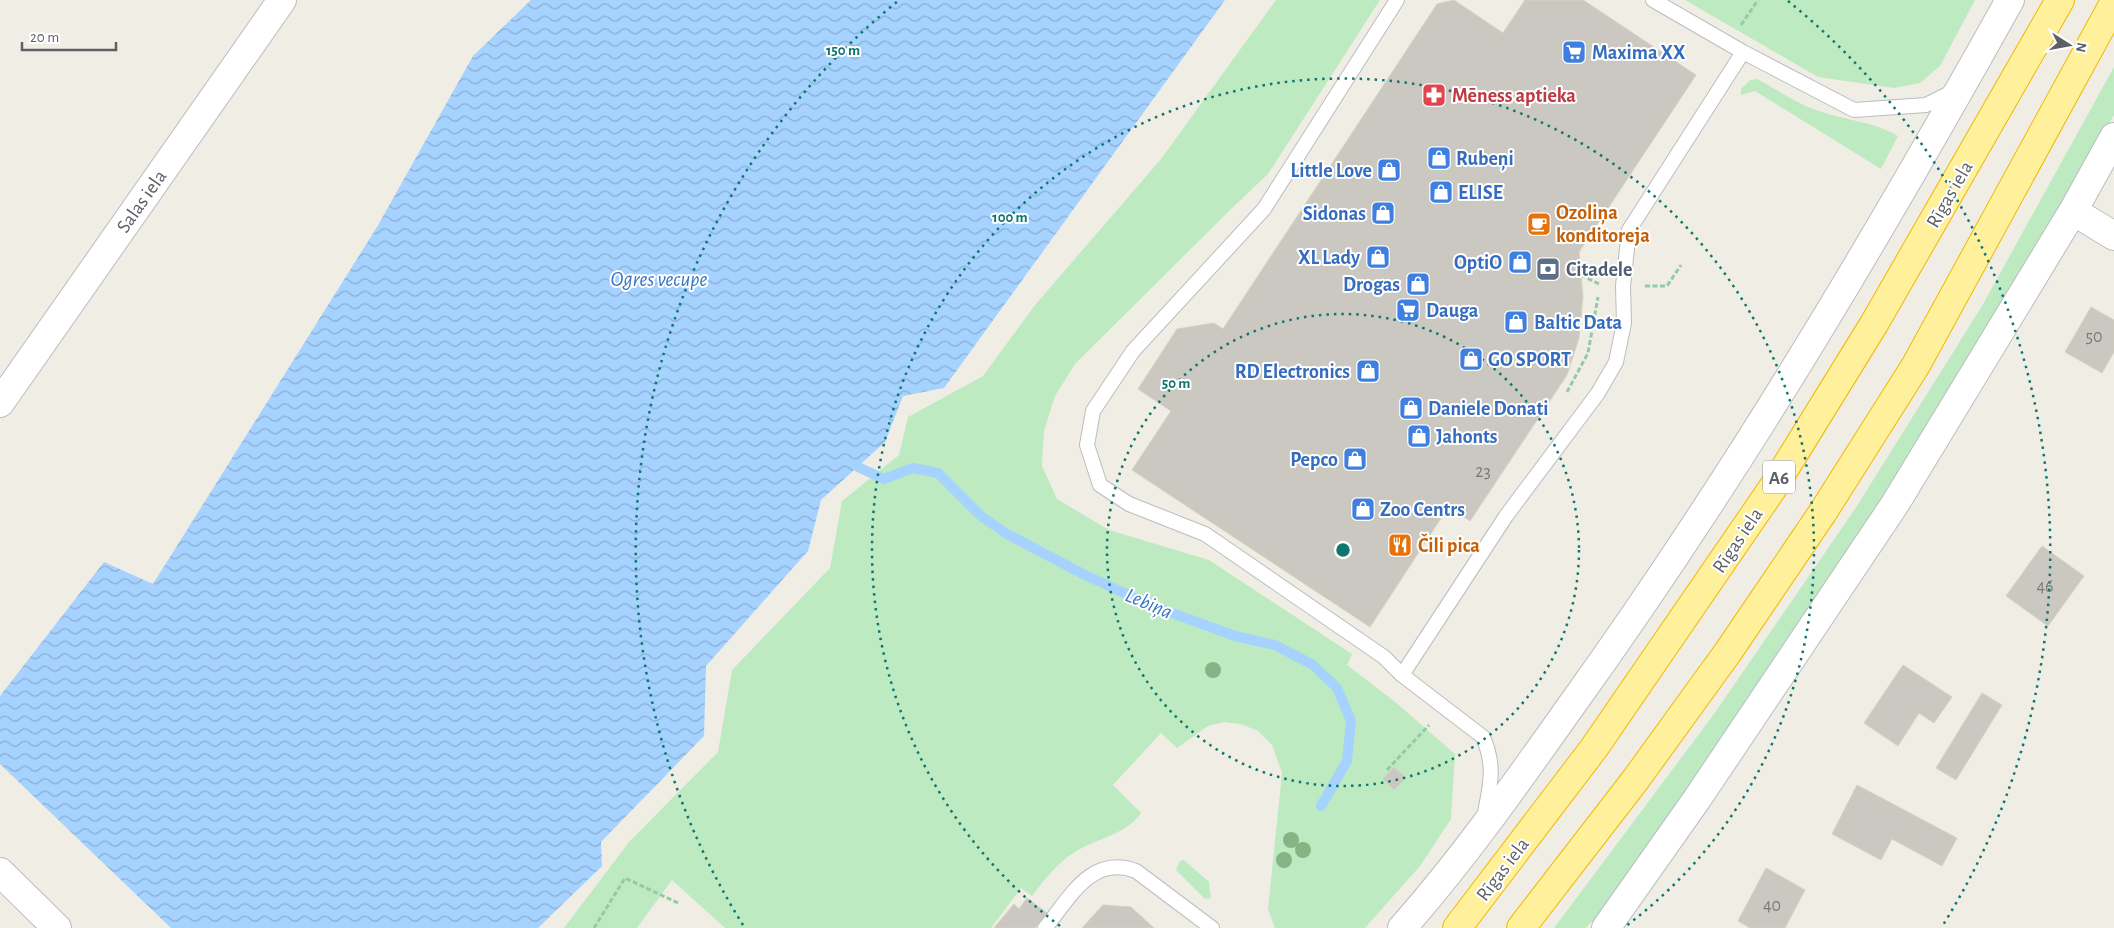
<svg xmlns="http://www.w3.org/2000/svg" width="2114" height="928" viewBox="0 0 2114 928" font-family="'Alegreya Sans',sans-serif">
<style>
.green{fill:#beeac1}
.water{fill:url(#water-waves)}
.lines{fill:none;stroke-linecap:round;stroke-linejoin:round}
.stream{stroke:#a5d2ff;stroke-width:10}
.building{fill:#cbc8c1;stroke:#d6d1c2}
.service-casing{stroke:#b9bcc2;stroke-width:16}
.minor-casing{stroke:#b9bcc2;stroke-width:30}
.trunk-casing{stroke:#f4b700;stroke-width:30}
.path{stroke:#95caa8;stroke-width:3;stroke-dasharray:5 2.5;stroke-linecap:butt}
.service{stroke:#fff;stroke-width:14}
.minor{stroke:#fff;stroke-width:28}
.trunk{stroke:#fff09b;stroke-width:28}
.tree{fill:#84b584}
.ring{fill:none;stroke:#0f766e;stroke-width:2.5;stroke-dasharray:2.5 5}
.labels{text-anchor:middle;stroke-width:4;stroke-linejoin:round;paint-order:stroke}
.number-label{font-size:18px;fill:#787a7d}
.shield{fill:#fff;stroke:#8d9094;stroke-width:1}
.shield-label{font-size:19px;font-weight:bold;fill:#5c6066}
.shop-label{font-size:20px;font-weight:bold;fill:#366cbe;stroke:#fff;text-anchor:start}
.health-label{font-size:20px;font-weight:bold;fill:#be3a42;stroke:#fff;text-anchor:start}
.street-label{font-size:20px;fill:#5c6066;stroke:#fff}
.food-label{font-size:20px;font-weight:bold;fill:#c56008;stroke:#fff;text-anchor:start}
.service-label{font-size:20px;font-weight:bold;fill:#4e5e75;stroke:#fff;text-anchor:start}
.water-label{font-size:21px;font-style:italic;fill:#3875c6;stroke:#fff}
.centre{fill:#0f766e;stroke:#fff;stroke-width:2.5}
.ring-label{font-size:15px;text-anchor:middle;font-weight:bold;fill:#0f766e;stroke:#fff;stroke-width:4;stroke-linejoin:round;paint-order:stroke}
</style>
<defs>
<pattern id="water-waves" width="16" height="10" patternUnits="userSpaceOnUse" patternTransform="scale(1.25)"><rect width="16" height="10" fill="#a5d2ff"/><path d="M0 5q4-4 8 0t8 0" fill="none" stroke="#8aaed2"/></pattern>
</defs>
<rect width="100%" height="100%" fill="#f0eee4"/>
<path class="green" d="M 1276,0 L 1380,0 L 1268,174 L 1230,210 L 1075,364 L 1055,396 L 1044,431 L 1042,466 L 1057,499 L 1109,530 L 1209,560 L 1352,654 L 1347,665 L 1394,701 L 1455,754 L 1451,819 L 1420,866 L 1365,928 L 1275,928 L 1268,909 L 1282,773 L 1272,745 L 1258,731 L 1241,724 L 1224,722 L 1208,726 L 1177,748 L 1161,733 L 1113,785 L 1141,813 C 1126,835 1097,838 1075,852 C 1057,863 1045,879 1032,896 L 1021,888 L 991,928 L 725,928 L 672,880 L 637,928 L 564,928 L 629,842 L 718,752 L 732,670 L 830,568 L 842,501 L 899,455 L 908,417 L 983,376 L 1035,305 L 1161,159 Z
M 1685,0 L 1975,0 L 1940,66 L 1920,83 L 1894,88 L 1818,77 Z
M 2114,67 L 2114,115 L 1998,313 L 1867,527 L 1611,905 L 1585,928 L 1554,928 L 1714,714 L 1855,509 L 1982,306 Z
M 1757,79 C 1776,89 1796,103 1816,110 C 1843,120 1873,121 1898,136 L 1881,169 L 1755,91 L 1741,95 L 1741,89 L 1750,80 Z
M 1184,860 L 1209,882 L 1211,898 L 1205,899 L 1176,870 L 1180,861 Z"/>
<path class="water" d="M 531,0 L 1225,0 L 944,388 L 903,396 L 885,442 L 821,500 L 808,551 L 706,666 L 704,736 L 601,842 L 602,866 L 538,928 L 171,928 L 0,764 L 0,696 L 104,562 L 153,584 L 377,227 L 473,56 Z"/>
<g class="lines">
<path class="stream" d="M 858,467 L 884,479 L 913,468 L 938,473 L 981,516 L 1007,534 L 1085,575 L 1150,605 L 1235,636 L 1275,645 L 1313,665 L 1337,688 L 1351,721 L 1347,761 L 1321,806"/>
</g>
<path class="building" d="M 1454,0 L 1503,33 L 1525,0 L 1583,0 L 1696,75 L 1579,252 L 1583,297 L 1579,338 L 1567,375 L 1470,521 L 1449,506 L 1370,627 L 1132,470 L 1171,411 L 1138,389 L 1177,329 L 1214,323 L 1223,329 L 1437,4 Z
M 2091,307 L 2114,320 L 2114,352 L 2102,373 L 2065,352 Z
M 2042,546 L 2084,576 L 2048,626 L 2006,596 Z
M 1903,665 L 1952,697 L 1934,723 L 1919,713 L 1898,746 L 1864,723 Z
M 1982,693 L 2002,705 L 1956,780 L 1936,768 Z
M 1394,767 L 1406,778 L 1394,790 L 1383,779 Z
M 1857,785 L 1957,838 L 1942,866 L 1892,839 L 1881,860 L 1832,834 Z
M 1766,868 L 1805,890 L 1785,928 L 1750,928 L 1738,921 Z
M 1027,898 L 1047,913 L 1035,928 L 994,928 L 1014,904 L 1019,909 Z
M 1103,905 L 1131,907 L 1154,928 L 1082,928 Z"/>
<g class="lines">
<g class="service-casing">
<path id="service" d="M 1397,0 L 1264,209 L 1133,351 L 1093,411 L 1087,445 L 1100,485 L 1129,504 L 1205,534 L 1384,657 L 1402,675 L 1483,737 C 1496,767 1490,787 1484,817
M 1653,0 L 1743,52 L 1854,110 L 1926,105 L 1948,94 L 1953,88
M 1402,675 L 1506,516 L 1598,393 L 1616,362 L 1624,323 L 1623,286 L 1629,230 L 1743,52
M 1045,928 C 1070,898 1091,854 1136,871 L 1212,928"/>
</g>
<g class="minor-casing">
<path id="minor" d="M 2073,211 L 2114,236
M 0,403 L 282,0
M 0,872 L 57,928
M 1402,928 C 1464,858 1517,782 1571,706 C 1733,481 1875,242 2010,0
M 1606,928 L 1697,799 L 1895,504 L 2073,211 L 2114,137"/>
</g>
<g class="trunk-casing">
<path id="trunk" d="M 1457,928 L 1594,748 L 1772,489 L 1874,324 L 2060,0
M 1521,928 L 1636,779 L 1728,652 L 1823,512 L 1916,365 L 2114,3"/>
</g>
<path class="path" d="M 1741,25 L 1758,0
M 1581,275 L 1599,284
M 1645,286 L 1667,286 L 1681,265
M 1567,392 L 1588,353 L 1598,297
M 1387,770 L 1429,725
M 594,928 L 625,878 L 678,903"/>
<use href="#service" class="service"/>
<use href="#minor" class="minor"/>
<use href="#trunk" class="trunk"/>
</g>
<g class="tree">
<circle cx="1213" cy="670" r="8"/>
<circle cx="1291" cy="840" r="8"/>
<circle cx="1303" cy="850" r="8"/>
<circle cx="1284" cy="860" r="8"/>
</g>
<g class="ring">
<circle cx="1343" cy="550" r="236"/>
<path d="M1060 926A471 471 0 1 1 1626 926"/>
<path d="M743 925A707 707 0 0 1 898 1M1788 1A707 707 0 0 1 1943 925"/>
</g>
<defs>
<g id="supermarket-square" transform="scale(1.25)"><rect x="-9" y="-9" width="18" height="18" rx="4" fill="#3f7fe0" stroke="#fff"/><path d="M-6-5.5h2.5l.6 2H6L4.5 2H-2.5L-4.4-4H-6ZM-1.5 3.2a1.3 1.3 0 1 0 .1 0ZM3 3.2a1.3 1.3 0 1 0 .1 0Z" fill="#fff"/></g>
<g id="pharmacy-square" transform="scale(1.25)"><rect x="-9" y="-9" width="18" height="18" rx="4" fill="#e0444e" stroke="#fff"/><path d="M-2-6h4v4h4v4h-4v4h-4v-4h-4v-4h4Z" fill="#fff"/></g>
<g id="shop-square" transform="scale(1.25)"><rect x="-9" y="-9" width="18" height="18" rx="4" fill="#3f7fe0" stroke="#fff"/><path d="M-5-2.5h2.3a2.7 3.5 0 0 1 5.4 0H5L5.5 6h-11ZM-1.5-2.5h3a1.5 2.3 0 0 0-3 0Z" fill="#fff"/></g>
<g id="cafe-square" transform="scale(1.25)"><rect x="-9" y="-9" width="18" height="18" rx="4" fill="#e8710a" stroke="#fff"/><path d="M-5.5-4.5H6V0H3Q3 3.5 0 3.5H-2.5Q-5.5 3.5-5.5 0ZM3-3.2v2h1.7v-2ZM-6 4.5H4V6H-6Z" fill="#fff"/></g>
<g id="bank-square" transform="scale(1.25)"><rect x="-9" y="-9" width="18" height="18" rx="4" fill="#5c6f8a" stroke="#fff"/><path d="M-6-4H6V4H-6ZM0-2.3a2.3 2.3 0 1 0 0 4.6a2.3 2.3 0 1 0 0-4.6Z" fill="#fff"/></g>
<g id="restaurant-square" transform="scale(1.25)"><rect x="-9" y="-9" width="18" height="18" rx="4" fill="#e8710a" stroke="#fff"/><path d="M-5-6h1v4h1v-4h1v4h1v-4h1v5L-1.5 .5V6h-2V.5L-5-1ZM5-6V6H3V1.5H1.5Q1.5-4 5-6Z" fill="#fff"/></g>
</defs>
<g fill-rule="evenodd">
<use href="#supermarket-square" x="1574" y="52"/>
<use href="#pharmacy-square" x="1434" y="95"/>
<use href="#shop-square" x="1439" y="158"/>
<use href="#shop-square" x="1389" y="170"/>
<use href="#shop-square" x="1441" y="192"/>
<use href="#shop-square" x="1383" y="213"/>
<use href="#cafe-square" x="1539" y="224"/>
<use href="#shop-square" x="1378" y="257"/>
<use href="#shop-square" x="1520" y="262"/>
<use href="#bank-square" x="1548" y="269"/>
<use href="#shop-square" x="1418" y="284"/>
<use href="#supermarket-square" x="1408" y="310"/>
<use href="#shop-square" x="1516" y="322"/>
<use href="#shop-square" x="1471" y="359"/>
<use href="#shop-square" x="1368" y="371"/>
<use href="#shop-square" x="1411" y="408"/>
<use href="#shop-square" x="1419" y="436"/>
<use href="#shop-square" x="1355" y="459"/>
<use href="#shop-square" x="1363" y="509"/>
<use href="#restaurant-square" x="1400" y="545"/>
</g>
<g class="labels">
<g class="number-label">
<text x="2094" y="342">50</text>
<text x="1483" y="477">23</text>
<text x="2045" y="592">46</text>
<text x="1772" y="911">40</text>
</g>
<rect class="shield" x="1763" y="460.5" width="32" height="33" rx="4"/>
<g class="shield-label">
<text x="1779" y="484">A6</text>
</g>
<g class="shop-label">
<text x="1592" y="59">Maxima XX</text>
<text x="1456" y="165">Rubeņi</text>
<text x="1372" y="177" text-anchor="end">Little Love</text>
<text x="1458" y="199">ELISE</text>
<text x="1366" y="220" text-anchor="end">Sidonas</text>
<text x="1360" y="264" text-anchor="end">XL Lady</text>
<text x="1502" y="269" text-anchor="end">OptiO</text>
<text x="1400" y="291" text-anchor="end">Drogas</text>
<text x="1426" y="317">Dauga</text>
<text x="1534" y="329">Baltic Data</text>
<text x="1488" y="366">GO SPORT</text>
<text x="1350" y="378" text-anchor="end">RD Electronics</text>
<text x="1428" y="415">Daniele Donati</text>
<text x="1436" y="443">Jahonts</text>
<text x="1338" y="466" text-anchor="end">Pepco</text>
<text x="1380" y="516">Zoo Centrs</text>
</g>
<g class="health-label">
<text x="1452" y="102">Mēness aptieka</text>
</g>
<g class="street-label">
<text transform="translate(1949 194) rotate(-60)" y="7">Rīgas iela</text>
<text transform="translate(141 201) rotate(-55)" y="7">Salas iela</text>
<text transform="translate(1737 540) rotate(-56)" y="7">Rīgas iela</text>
<text transform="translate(1502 869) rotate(-53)" y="7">Rīgas iela</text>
</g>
<g class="food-label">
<text x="1556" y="219">Ozoliņa<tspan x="1556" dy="23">konditoreja</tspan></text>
<text x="1418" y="552">Čili pica</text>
</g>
<g class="service-label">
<text x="1566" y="276">Citadele</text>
</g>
<g class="water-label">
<text x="659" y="286">Ogres vecupe</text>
<text transform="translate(1149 603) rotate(23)" y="7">Lebiņa</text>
</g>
</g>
<circle cx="1343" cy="550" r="8" class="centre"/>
<g class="ring-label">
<text x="843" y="55">150 m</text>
<text x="1010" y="222">100 m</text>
<text x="1176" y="388">50 m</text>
</g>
<g transform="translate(2069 45) rotate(101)" stroke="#ffffff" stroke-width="4" paint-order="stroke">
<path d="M0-4L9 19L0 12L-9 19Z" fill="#5c6066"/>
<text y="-8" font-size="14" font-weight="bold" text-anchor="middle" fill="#5c6066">N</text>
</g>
<path d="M22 42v8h94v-8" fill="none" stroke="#5c6066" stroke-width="2.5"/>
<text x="30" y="42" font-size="15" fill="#5c6066" stroke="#ffffff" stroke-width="4" paint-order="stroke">20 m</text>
</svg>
